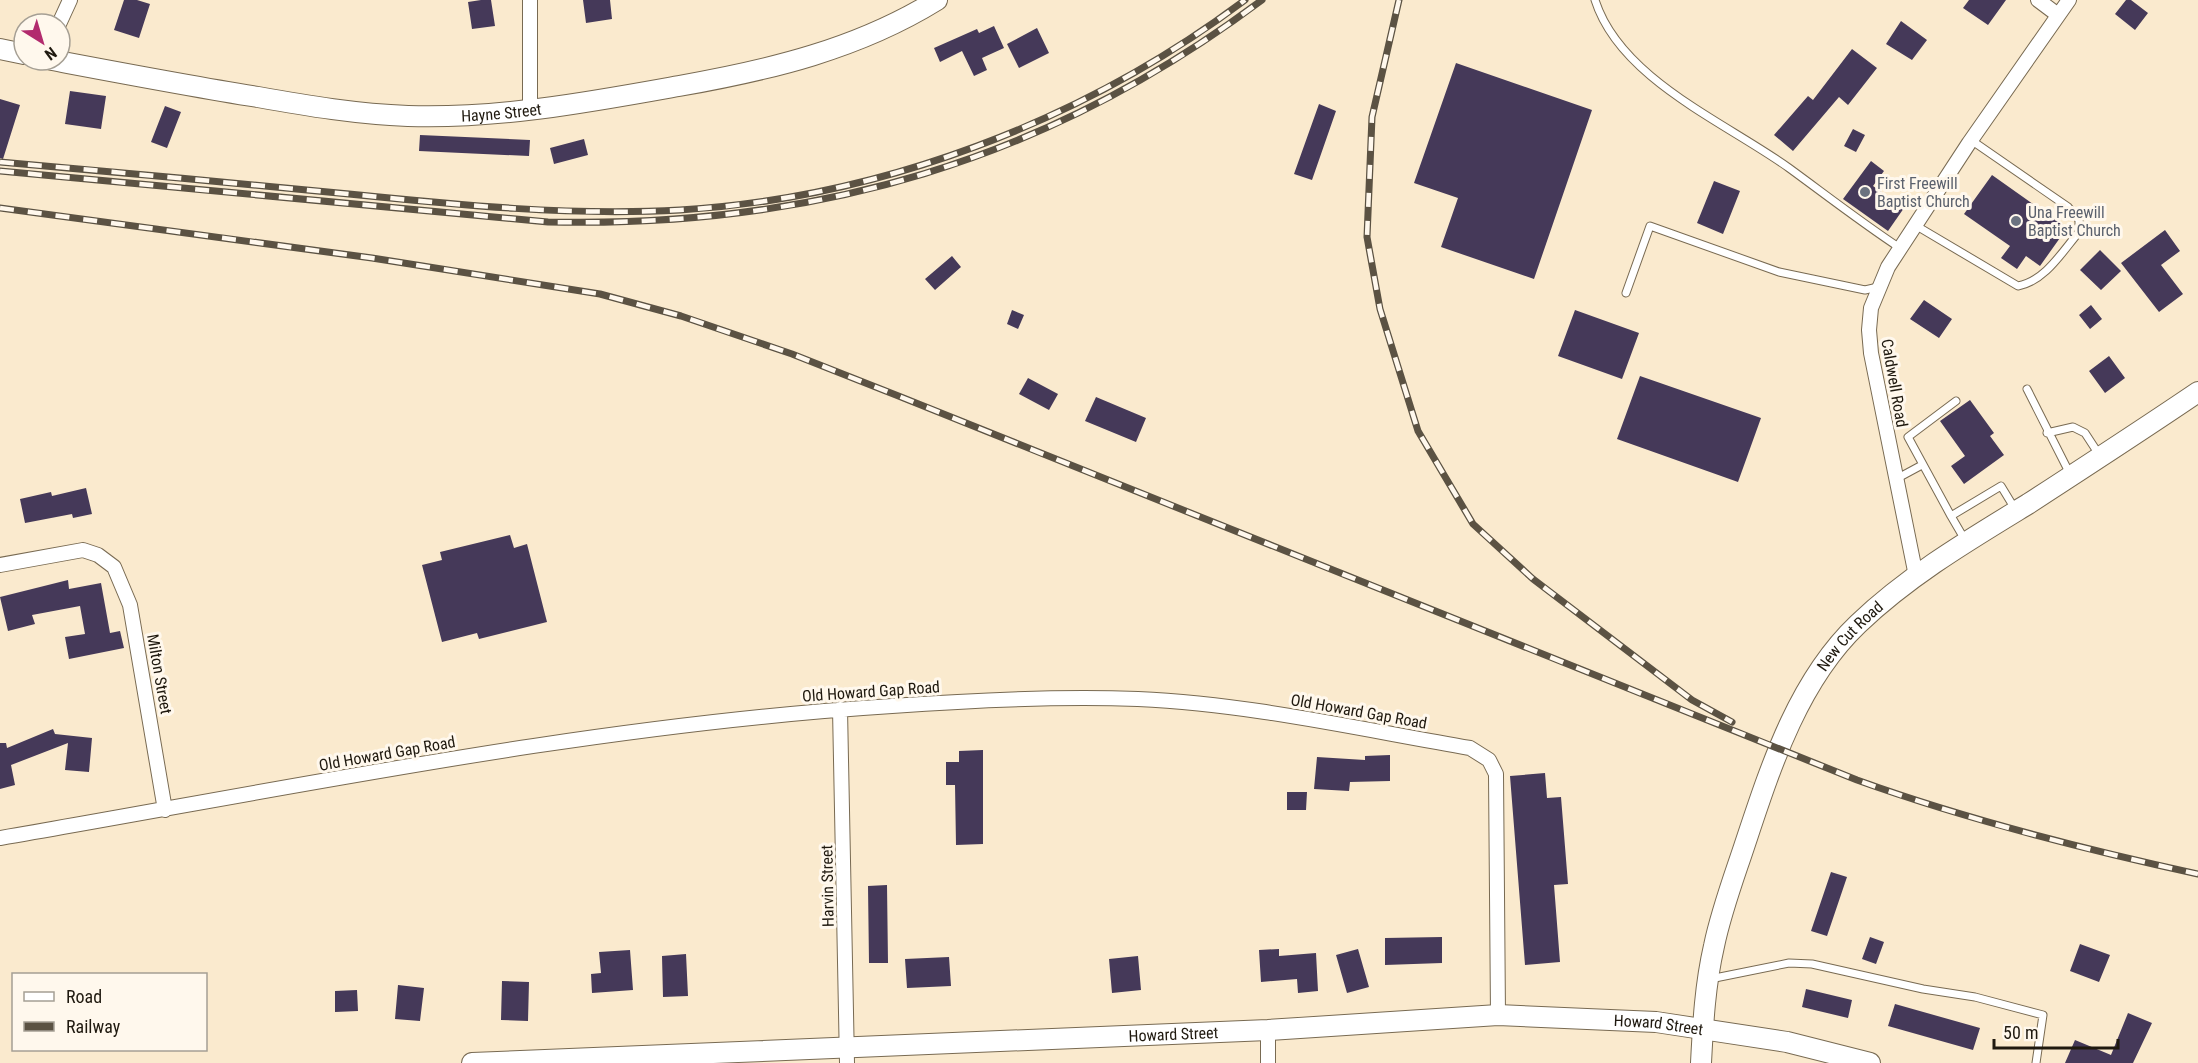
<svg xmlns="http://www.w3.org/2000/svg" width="2198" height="1063" viewBox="0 0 2198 1063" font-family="'Roboto Condensed',sans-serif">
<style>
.building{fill:#453959}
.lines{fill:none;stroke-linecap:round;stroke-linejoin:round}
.lane-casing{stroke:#786a52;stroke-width:9}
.street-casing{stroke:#786a52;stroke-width:16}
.secondary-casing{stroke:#786a52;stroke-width:22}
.lane{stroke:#fff;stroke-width:7}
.street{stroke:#fff;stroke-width:14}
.secondary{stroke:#fff;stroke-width:20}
.rail-casing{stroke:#5b5243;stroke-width:7}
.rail{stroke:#fff8ed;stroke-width:4.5;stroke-dasharray:14;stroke-linecap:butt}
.worship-dot{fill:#6b7280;stroke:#fff8ed;stroke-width:2}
.labels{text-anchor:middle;stroke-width:6;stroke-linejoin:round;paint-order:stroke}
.street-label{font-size:16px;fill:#1f190f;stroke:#fff8ed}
.worship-label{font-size:16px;fill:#5b616d;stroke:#fff8ed;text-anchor:start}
</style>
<rect width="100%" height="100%" fill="#faeace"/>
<path class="building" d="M 124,0 L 137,0 L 150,4 L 139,38 L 114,30 Z
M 481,0 L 491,0 L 495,26 L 472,29 L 468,2 Z
M 583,0 L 610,0 L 612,19 L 586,23 Z
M 1969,0 L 2006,0 L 1988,25 L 1963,8 Z
M 2126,0 L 2131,0 L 2148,13 L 2135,30 L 2115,14 Z
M 1901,21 L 1927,40 L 1912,60 L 1886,44 Z
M 994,26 L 1004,48 L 982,58 L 987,70 L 974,76 L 962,51 L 940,62 L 934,48 L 977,29 L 979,33 Z
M 1037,28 L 1049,53 L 1019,68 L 1007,44 Z
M 1852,49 L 1877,68 L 1848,105 L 1839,97 L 1793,151 L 1774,135 L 1808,96 L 1813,100 Z
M 1456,63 L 1592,110 L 1534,279 L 1441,247 L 1458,198 L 1414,183 Z
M 70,91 L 106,96 L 101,129 L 65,124 Z
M 0,99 L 20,105 L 3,159 L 0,158 Z
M 1319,104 L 1336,111 L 1312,180 L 1294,174 Z
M 165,106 L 181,112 L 167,148 L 151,142 Z
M 1853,129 L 1865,135 L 1856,152 L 1844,146 Z
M 420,135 L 530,140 L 529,156 L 419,151 Z
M 584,139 L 588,155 L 554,164 L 550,148 Z
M 1871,161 L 1884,171 L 1873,186 L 1904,208 L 1888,231 L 1843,199 Z
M 1992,175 L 2067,228 L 2040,266 L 2026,256 L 2017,269 L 2001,258 L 2010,246 L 1964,214 Z
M 1714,181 L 1740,191 L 1723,234 L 1697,223 Z
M 2165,230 L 2180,251 L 2161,265 L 2183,294 L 2159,312 L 2121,263 Z
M 2100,250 L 2121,271 L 2101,290 L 2080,270 Z
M 952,256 L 961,267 L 935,290 L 925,279 Z
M 1924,300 L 1952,319 L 1939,338 L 1910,319 Z
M 2091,305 L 2102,319 L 2090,329 L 2079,315 Z
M 1012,310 L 1024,315 L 1018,329 L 1007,324 Z
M 1575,310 L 1639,333 L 1622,379 L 1558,356 Z
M 2109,356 L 2125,378 L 2105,393 L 2089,371 Z
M 1640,376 L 1761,418 L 1738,482 L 1617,439 Z
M 1028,378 L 1058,394 L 1049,410 L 1019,394 Z
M 1096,397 L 1146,418 L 1136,442 L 1085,421 Z
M 1970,400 L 1994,433 L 1990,436 L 2004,455 L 1964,484 L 1951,466 L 1965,456 L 1940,421 Z
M 86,488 L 92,514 L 73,518 L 72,514 L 25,523 L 20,499 L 51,492 L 52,496 Z
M 510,535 L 514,548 L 527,544 L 547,622 L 479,639 L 477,633 L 442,642 L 422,565 L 442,560 L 440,552 Z
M 68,580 L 69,589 L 101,583 L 110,633 L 120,631 L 124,648 L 69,659 L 65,637 L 85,634 L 80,606 L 32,615 L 35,624 L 8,631 L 0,597 Z
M 53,729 L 55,734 L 92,738 L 89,772 L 65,770 L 68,743 L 11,765 L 15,785 L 0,789 L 0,743 L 6,743 L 7,748 Z
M 983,750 L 983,844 L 956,845 L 955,785 L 946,785 L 946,762 L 959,762 L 959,751 Z
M 1390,755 L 1390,781 L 1350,782 L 1349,791 L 1314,789 L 1317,757 L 1365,760 L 1365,756 Z
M 1545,773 L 1547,798 L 1561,797 L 1568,884 L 1554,885 L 1560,962 L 1525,965 L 1510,776 Z
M 1287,792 L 1307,792 L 1306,810 L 1287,810 Z
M 1831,872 L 1847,877 L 1827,936 L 1811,931 Z
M 887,885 L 888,963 L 869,963 L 868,886 Z
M 1442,937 L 1442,963 L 1385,965 L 1385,938 Z
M 1870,937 L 1884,942 L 1876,964 L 1862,959 Z
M 2080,944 L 2110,955 L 2099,982 L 2070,971 Z
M 1279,949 L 1279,956 L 1316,953 L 1318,991 L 1298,993 L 1297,979 L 1261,982 L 1259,950 Z
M 1358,949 L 1369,987 L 1347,993 L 1336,955 Z
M 630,950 L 633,990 L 592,993 L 591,974 L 601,973 L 599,952 Z
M 686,954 L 688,996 L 663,997 L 662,956 Z
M 1138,956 L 1141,990 L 1112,993 L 1109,959 Z
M 949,957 L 951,986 L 907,988 L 905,959 Z
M 502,981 L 529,982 L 528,1021 L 501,1020 Z
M 398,985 L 424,988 L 420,1021 L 395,1019 Z
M 1806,989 L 1852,1000 L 1848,1018 L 1802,1007 Z
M 357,990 L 358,1011 L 335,1012 L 335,991 Z
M 1895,1004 L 1980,1028 L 1973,1050 L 1888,1026 Z
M 2128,1013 L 2152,1023 L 2133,1063 L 2065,1063 L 2075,1040 L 2111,1055 Z"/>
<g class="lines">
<g class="lane-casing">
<path id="lane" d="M 1595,0 C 1620,79 1725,122 1789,168 C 1826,195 1862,223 1900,248
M 1915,225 L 2018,286 C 2045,281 2062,252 2079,232 L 2079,220 L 2068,207 L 1971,140
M 1626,293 L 1650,226 L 1779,272 L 1865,290 L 1878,287
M 2027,389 L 2070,474
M 1956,401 L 1908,437 L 1951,516 L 2001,486 L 2015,509
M 2047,433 L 2073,427 L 2085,433 L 2100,456
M 1896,479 L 1922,465
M 1951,516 L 1965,540
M 1710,979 L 1789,963 L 1812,964 L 1923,989 L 1975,997 L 2043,1015 L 2036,1063"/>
</g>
<g class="street-casing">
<path id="street" d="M 2038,0 L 2058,15
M 59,24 L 70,0
M 530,109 L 530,0
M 0,565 L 83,550 L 98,555 L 114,567 L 130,605 L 165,810
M 1916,576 L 1871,353 L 1869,330 L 1871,308 L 1888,267 L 1969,143 L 2069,0
M 840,709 L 847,1063
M 0,838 C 296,787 592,725 892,706 C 974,700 1056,696 1138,699 C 1250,704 1359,729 1470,748 L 1489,760 L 1496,774 L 1498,1015
M 1268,1063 L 1268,1030"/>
</g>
<g class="secondary-casing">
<g id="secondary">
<path d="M 0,49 L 24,54"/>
<path id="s1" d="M 52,60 C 121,73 189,86 258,97 C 308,106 357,114 408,116 C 499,119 590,102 679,86 C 770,70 858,49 937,0"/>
<path id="s2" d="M 472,1063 L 1268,1030 L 1498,1015 L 1656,1022 L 1787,1042 L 1870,1063"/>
<path id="s3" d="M 1701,1063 C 1703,1024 1705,985 1714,946 C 1721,912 1733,880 1744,847 C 1770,769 1797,682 1858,624 C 1908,576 1969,540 2028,504 C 2085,467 2142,430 2198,392"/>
</g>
</g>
<use href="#lane" class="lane"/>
<use href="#street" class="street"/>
<use href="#secondary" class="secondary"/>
<g class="rail-casing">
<path id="rail" d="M 1399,0 L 1372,117 L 1367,237 L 1380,309 L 1418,431 L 1473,524 L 1533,579 L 1692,700 L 1732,722
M 0,162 C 116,172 233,183 349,194 C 459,205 569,216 680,210 C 881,198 1084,121 1245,0
M 0,171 L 548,222 C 815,228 1047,161 1262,0
M 0,208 L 372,258 L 600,294 L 681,316 L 792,354 L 901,397 L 1857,780 C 1968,820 2083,849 2198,874"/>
</g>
<use href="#rail" class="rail"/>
</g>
<g class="worship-dot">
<circle cx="1865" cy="192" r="6"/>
<circle cx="2016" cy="221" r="6"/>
</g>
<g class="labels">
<g class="street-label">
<text dy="6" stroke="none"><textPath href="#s1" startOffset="454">Hayne Street</textPath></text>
<text transform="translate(1895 383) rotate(80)" y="6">Caldwell Road</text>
<text dy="6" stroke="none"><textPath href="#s3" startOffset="460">New Cut Road</textPath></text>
<text transform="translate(160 674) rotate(80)" y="6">Milton Street</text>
<text transform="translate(871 691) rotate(-4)" y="6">Old Howard Gap Road</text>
<text transform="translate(1359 711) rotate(10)" y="6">Old Howard Gap Road</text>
<text transform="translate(387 753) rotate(-10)" y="6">Old Howard Gap Road</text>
<text transform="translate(827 886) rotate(-91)" y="6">Harvin Street</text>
<text dy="6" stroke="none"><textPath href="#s2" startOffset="1188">Howard Street</textPath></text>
<text dy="6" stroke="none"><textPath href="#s2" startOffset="702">Howard Street</textPath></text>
</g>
<g class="worship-label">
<text x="1877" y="189">First Freewill<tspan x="1877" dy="18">Baptist Church</tspan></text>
<text x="2028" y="218">Una Freewill<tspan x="2028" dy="18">Baptist Church</tspan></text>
</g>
</g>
<rect x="12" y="973" width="195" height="78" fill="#fff8ed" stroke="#a59f94" stroke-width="1.5"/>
<rect x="24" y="992" width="30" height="9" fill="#ffffff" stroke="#a59f94" stroke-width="1.5"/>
<text x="66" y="1003" font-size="18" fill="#1f190f">Road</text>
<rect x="24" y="1022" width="30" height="9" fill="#5b5243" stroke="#a59f94" stroke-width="1.5"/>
<text x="66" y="1033" font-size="18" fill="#1f190f">Railway</text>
<g transform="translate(42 42) rotate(143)"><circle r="28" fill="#fff8ed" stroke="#a59f94" stroke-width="1.5"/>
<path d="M0-4.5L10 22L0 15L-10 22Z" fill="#b22b6e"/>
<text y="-9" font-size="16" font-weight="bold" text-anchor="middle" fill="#1f190f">N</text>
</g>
<path d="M1994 1039v9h124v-9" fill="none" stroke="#1f190f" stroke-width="3"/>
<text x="2003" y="1039" font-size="18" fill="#1f190f" stroke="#fff8ed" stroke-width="4.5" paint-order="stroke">50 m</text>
</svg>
